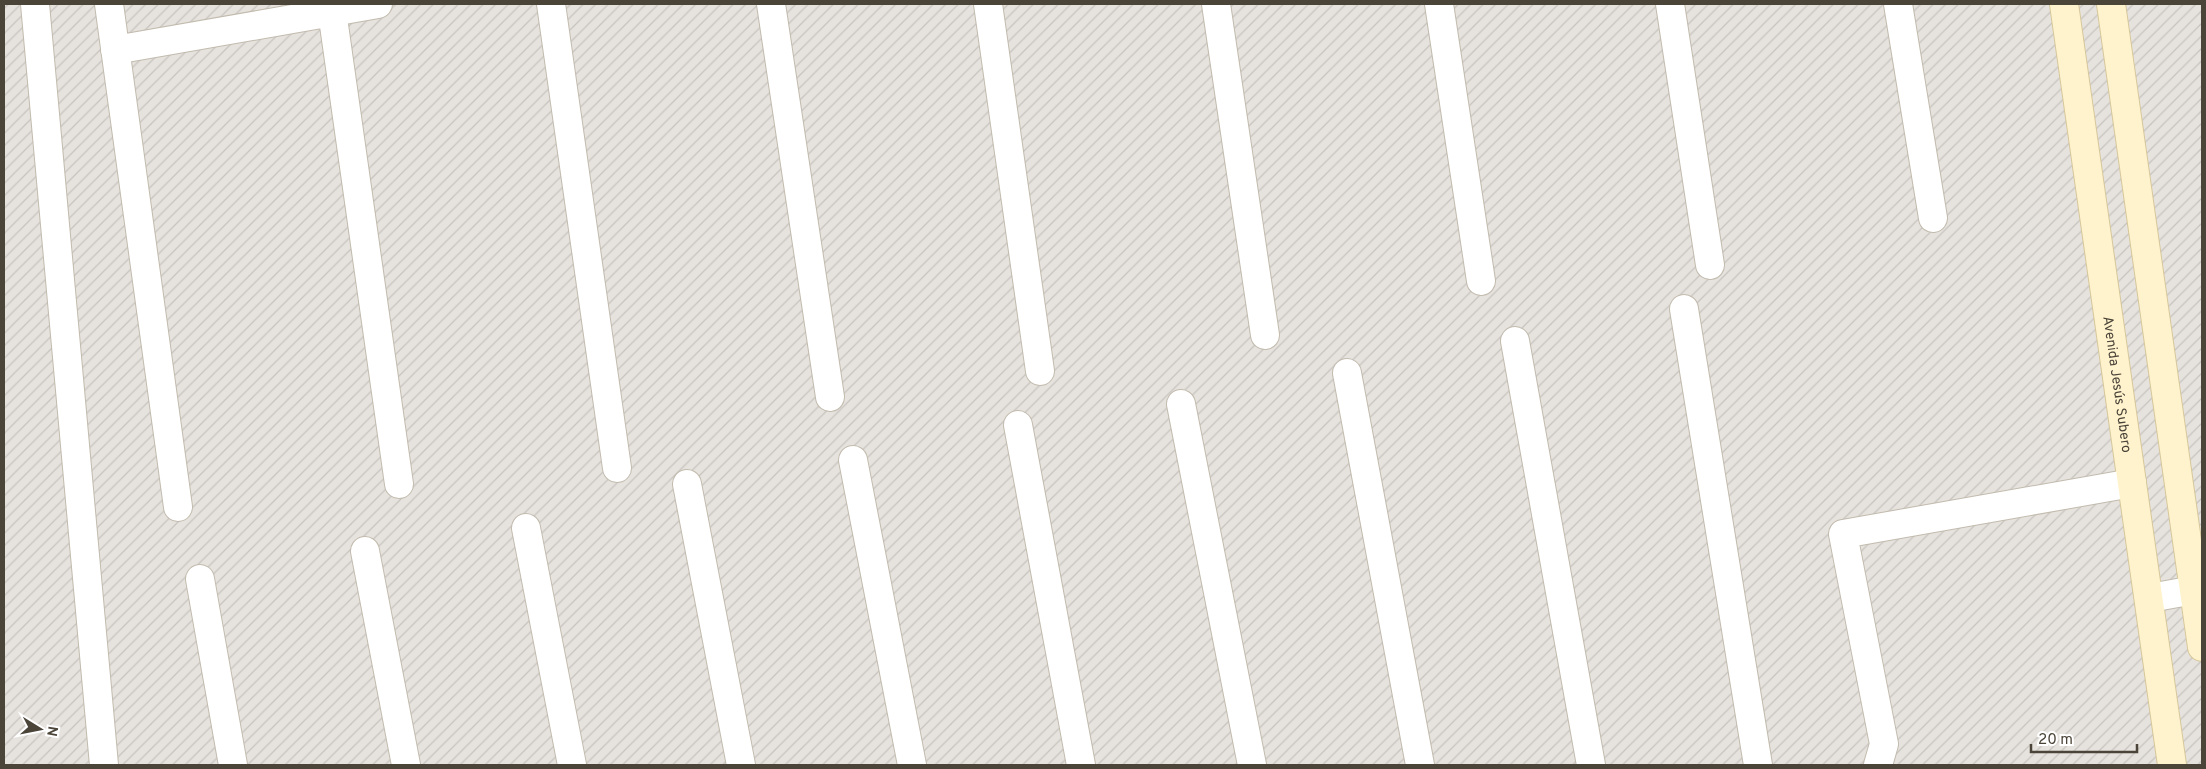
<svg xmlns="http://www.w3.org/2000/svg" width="2206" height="769" viewBox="0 0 2206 769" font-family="Overpass,sans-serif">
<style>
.industrial{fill:url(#industrial-furrows)}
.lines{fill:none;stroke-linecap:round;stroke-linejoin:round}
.street-casing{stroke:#c2bbae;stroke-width:30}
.secondary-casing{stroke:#d6c79b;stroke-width:30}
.street{stroke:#fff;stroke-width:28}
.secondary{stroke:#fff3cd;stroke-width:28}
.labels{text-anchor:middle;stroke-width:4.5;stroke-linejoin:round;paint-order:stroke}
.street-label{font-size:14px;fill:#4b4439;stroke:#fff}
</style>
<defs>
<pattern id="industrial-furrows" width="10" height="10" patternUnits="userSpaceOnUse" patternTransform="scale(1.25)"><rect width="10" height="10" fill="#e6e2dd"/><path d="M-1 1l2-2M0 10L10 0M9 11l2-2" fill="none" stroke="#c7c3be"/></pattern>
</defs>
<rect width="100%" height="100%" fill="#f6f3ec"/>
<path class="industrial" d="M 4,4 L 2202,4 L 2202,765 L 4,765 Z"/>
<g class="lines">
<g class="street-casing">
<path id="street" d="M 35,4 L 104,765
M 109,4 L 178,507
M 331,4 L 399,484
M 551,4 L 617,468
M 771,4 L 830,397
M 988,4 L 1040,371
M 1216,4 L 1265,335
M 1439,4 L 1481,281
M 1670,4 L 1710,265
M 1898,4 L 1933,218
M 115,50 L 378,4
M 1684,309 L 1758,765
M 1515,341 L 1591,765
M 1347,373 L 1420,765
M 1181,404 L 1252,765
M 1018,425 L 1081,765
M 853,460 L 912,765
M 687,484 L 741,765
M 526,528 L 572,765
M 365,551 L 406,765
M 200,579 L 233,765
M 2150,598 L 2194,590
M 1878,765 L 1884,744 L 1843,534 L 2132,483"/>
</g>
<g class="secondary-casing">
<g id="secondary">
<path id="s1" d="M 2064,4 L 2172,765"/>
<path d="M 2111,4 L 2202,647"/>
</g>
</g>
<use href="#street" class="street"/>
<use href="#secondary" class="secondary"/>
</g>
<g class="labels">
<g class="street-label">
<text dy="5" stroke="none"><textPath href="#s1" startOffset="384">Avenida Jesús Subero</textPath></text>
</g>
</g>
<rect width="2206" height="769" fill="none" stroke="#4b4439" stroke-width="10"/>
<g transform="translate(40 729) rotate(100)" stroke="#ffffff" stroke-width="4" paint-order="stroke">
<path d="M0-4L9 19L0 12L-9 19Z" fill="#4b4439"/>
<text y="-8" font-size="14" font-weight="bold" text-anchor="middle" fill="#4b4439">N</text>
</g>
<path d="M2031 744v8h106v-8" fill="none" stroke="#4b4439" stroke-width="2.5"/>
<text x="2038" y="744" font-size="15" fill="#4b4439" stroke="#ffffff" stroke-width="4" paint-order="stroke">20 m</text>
</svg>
